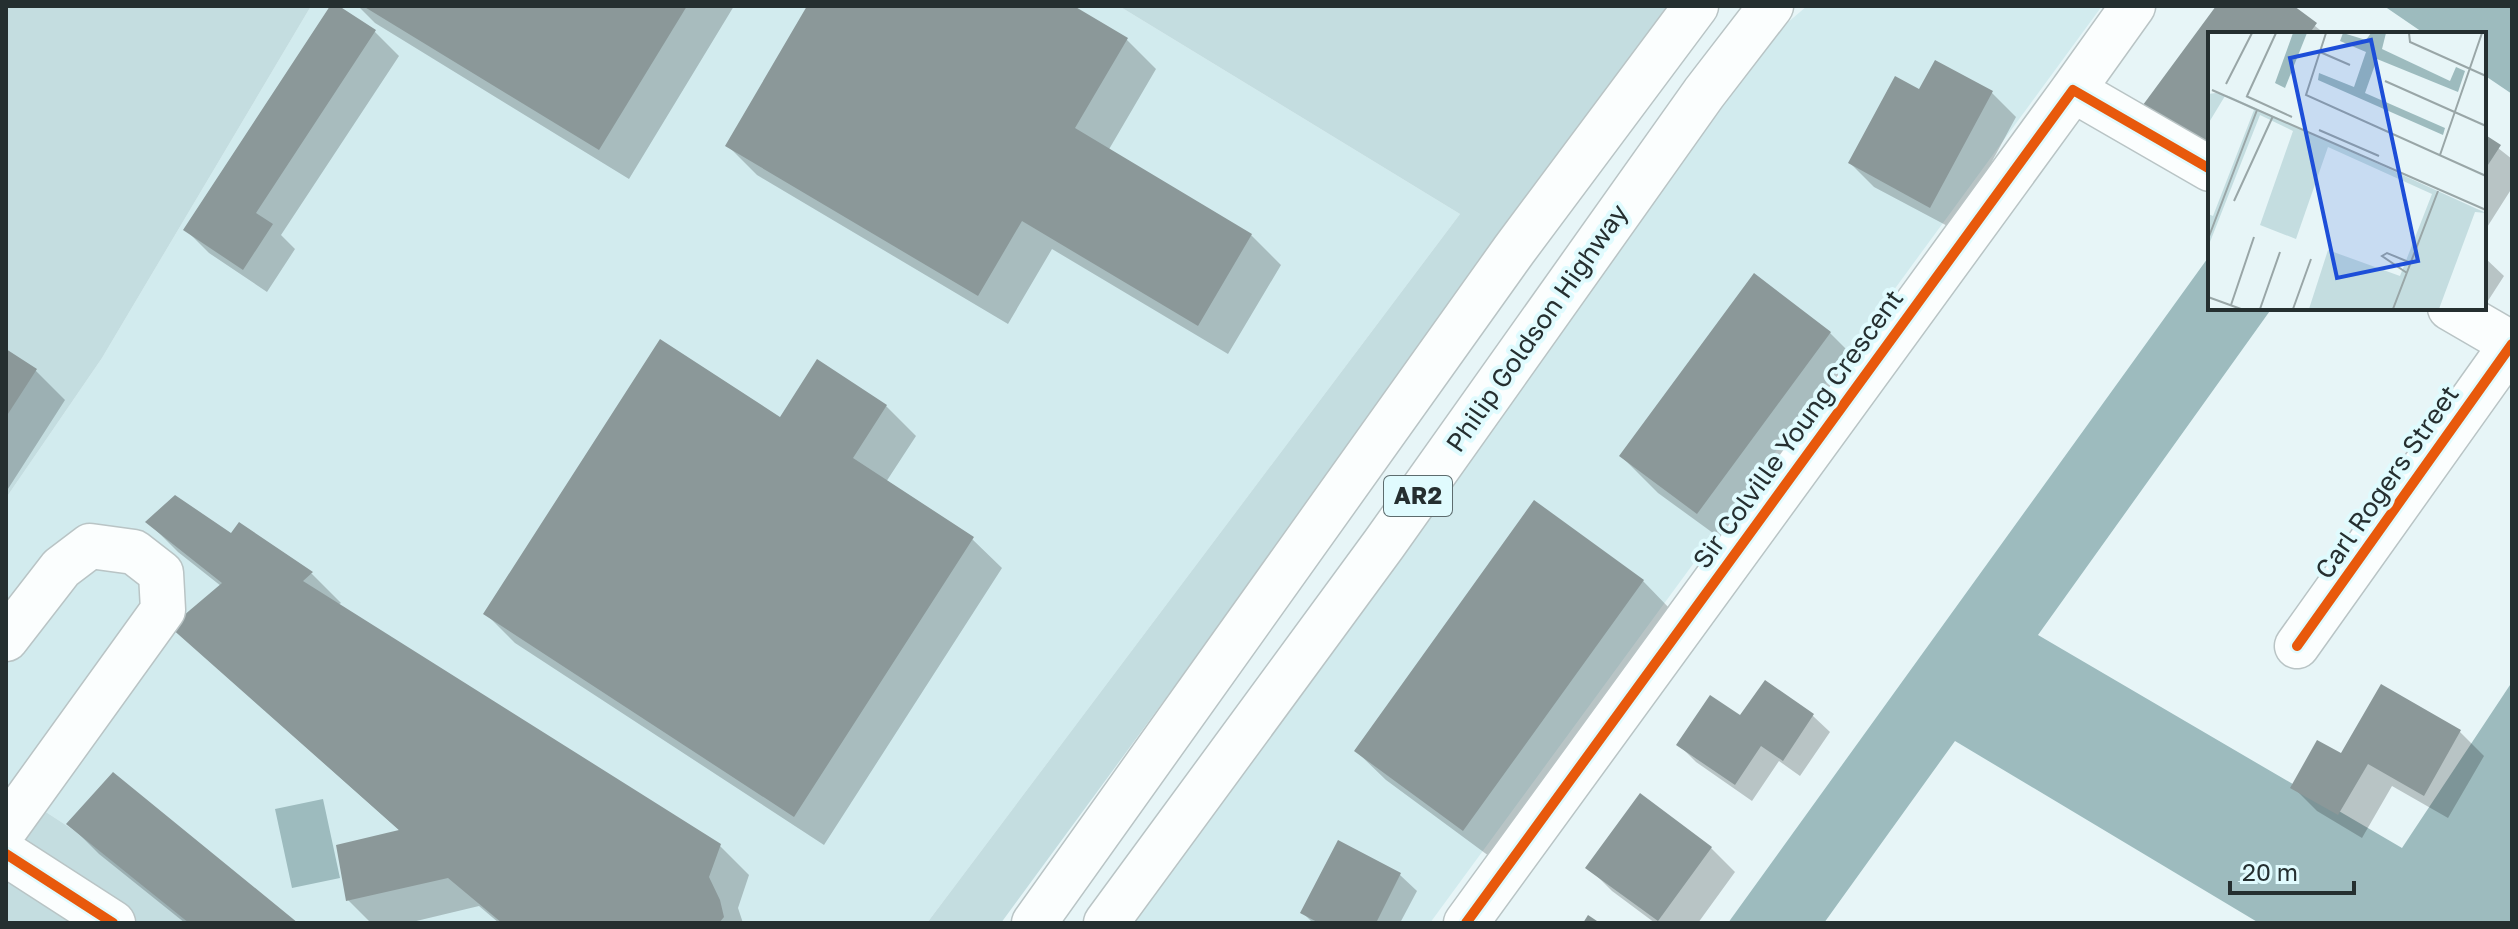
<svg xmlns="http://www.w3.org/2000/svg" width="2518" height="929" viewBox="0 0 2518 929" font-family="'Golos Text',sans-serif">
<style>
.built{fill:#d2ebee}
.green{fill:#c4dde0}
.water{fill:#9dbbbe}
.shadow{fill:#0003}
.building{fill:#8b9899}
.lines{fill:none;stroke-linecap:round;stroke-linejoin:round}
.minor-casing{stroke:#b9c4c5;stroke-width:47}
.highway-casing{stroke:#b9c4c5;stroke-width:47}
.minor{stroke:#fbfefe;stroke-width:44}
.highway{stroke:#fbfefe;stroke-width:44}
.cycleway-casing{stroke:#e0fbfe;stroke-width:15}
.cycleway{stroke:#e8590c;stroke-width:10}
.labels{text-anchor:middle;stroke-width:8;stroke-linejoin:round;paint-order:stroke}
.shield{fill:#e0fbfe;stroke:#5d6c6e;stroke-width:2}
.shield-label{font-size:24px;font-weight:bold;fill:#252f30}
.street-label{font-size:26px;fill:#252f30;stroke:#e0fbfe}
.inset-road{fill:none;stroke:#99a6a7;stroke-width:2}
.view{fill:#1d4ed8;fill-opacity:0.15;stroke:#1d4ed8;stroke-width:4}
.inset-edge{fill:none;stroke:#252f30;stroke-width:4}
</style>
<rect width="100%" height="100%" fill="#e7f5f7"/>
<path class="built" d="M 311,6 L 1119,6 L 1460,214 L 927,923 L 216,923 L 6,786 L 6,498 L 102,358 Z
M 1807,6 L 2102,6 L 1430,923 L 1131,923 L 1731,71 Z"/>
<path class="green" d="M 6,6 L 311,6 L 102,358 L 6,498 Z
M 1119,6 L 1673,6 L 1001,923 L 927,923 L 1460,214 Z
M 6,786 L 216,923 L 6,923 Z"/>
<path class="water" d="M 2384,6 L 2512,6 L 2512,94 L 2484,75 L 2484,34 L 2425,34 Z
M 2210,255 L 2210,308 L 2272,308 L 2038,635 L 2402,848 L 2512,682 L 2512,923 L 2259,923 L 1955,741 L 1824,923 L 1728,923 Z
M 323,799 L 340,878 L 292,888 L 275,809 Z"/>
<path class="shadow" d="M 332,6 L 375,32 L 399,56 L 281,235 L 295,249 L 267,292 L 209,253 L 186,230 Z
M 358,6 L 734,6 L 629,179 L 375,23 Z
M 809,6 L 1070,6 L 1127,40 L 1156,69 L 1108,151 L 1251,235 L 1281,265 L 1228,354 L 1052,249 L 1008,324 L 757,175 L 727,145 Z
M 2219,6 L 2290,6 L 2325,34 L 2210,34 L 2166,132 Z
M 1920,92 L 1992,93 L 2016,117 L 1955,230 L 1874,187 L 1850,163 Z
M 2484,137 L 2512,159 L 2512,188 L 2484,232 Z
M 2484,257 L 2504,276 L 2484,307 Z
M 1830,333 L 1867,370 L 1735,549 L 1658,493 L 1621,456 Z
M 6,352 L 36,371 L 65,400 L 6,492 Z
M 886,406 L 916,436 L 886,482 L 972,539 L 1002,568 L 824,845 L 515,643 L 485,613 L 781,420 Z
M 148,522 L 231,536 L 240,525 L 312,574 L 341,603 L 338,605 L 720,846 L 749,875 L 738,908 L 743,923 L 499,923 L 479,906 L 408,923 L 371,923 L 348,900 L 400,831 L 172,627 L 221,586 L 178,552 Z
M 1643,581 L 1672,611 L 1493,859 L 1386,780 L 1356,751 Z
M 1765,683 L 1813,716 L 1830,732 L 1800,776 L 1779,761 L 1752,801 L 1696,762 L 1679,745 L 1741,718 Z
M 2382,687 L 2460,732 L 2484,756 L 2448,818 L 2392,786 L 2362,838 L 2317,811 L 2293,787 L 2342,756 Z
M 1640,796 L 1711,848 L 1735,872 L 1698,923 L 1655,923 L 1612,891 L 1588,867 Z
M 69,824 L 295,923 L 185,923 L 99,854 Z
M 1339,843 L 1400,875 L 1417,891 L 1400,923 L 1313,923 L 1303,913 Z"/>
<path class="building" d="M 330,6 L 339,6 L 376,30 L 256,213 L 273,224 L 243,270 L 183,230 Z
M 363,6 L 687,6 L 599,150 Z
M 807,6 L 1074,6 L 1128,38 L 1075,128 L 1252,234 L 1198,326 L 1022,221 L 978,296 L 725,146 Z
M 2216,6 L 2294,6 L 2317,23 L 2309,34 L 2210,34 L 2210,161 L 2140,109 Z
M 1935,60 L 1993,91 L 1930,208 L 1848,163 L 1895,76 L 1919,89 Z
M 2484,134 L 2501,145 L 2484,171 Z
M 1754,273 L 1831,332 L 1697,514 L 1619,456 Z
M 660,339 L 780,417 L 817,359 L 887,405 L 853,458 L 974,537 L 794,817 L 483,614 Z
M 6,349 L 37,369 L 6,417 Z
M 175,495 L 231,533 L 239,522 L 313,572 L 303,581 L 721,844 L 709,877 L 720,900 L 724,917 L 719,923 L 502,923 L 448,878 L 346,901 L 336,845 L 399,830 L 170,627 L 222,583 L 145,522 Z
M 1534,500 L 1644,580 L 1463,831 L 1354,751 Z
M 1765,680 L 1814,714 L 1783,761 L 1761,746 L 1735,785 L 1676,745 L 1710,695 L 1740,715 Z
M 2381,684 L 2461,730 L 2424,796 L 2368,764 L 2338,815 L 2290,788 L 2317,740 L 2341,753 Z
M 113,772 L 298,923 L 189,923 L 66,824 Z
M 1640,793 L 1712,847 L 1658,921 L 1585,868 Z
M 1338,840 L 1401,873 L 1376,923 L 1319,923 L 1300,913 Z
M 1588,915 L 1600,923 L 1583,923 Z"/>
<g class="lines">
<g class="minor-casing">
<path id="minor" d="M 2073,90 L 2133,6
M 2450,308 L 2512,344
M 6,639 L 61,568 L 90,546 L 134,552 L 161,573 L 163,610 L 6,828
M 2297,646 L 2512,344
M 6,854 L 113,923
M 1466,923 L 2073,90 L 2210,169"/>
</g>
<g class="highway-casing">
<path id="highway" d="M 1034,923 L 1514,250 L 1696,6
M 1106,923 L 1384,544 L 1704,93 L 1771,6"/>
</g>
<use href="#minor" class="minor"/>
<use href="#highway" class="highway"/>
<g class="cycleway-casing">
<path id="cycleway" d="M 2297,646 L 2512,344
M 6,854 L 113,923
M 1466,923 L 2073,90 L 2210,169"/>
</g>
<use href="#cycleway" class="cycleway"/>
</g>
<g class="labels">
<rect class="shield" x="1384" y="476" width="68" height="40" rx="6"/>
<g class="shield-label">
<text x="1418" y="504">AR2</text>
</g>
<g class="street-label">
<text transform="translate(1537 328) rotate(-55)" y="9">Philip Goldson Highway</text>
<text transform="translate(1798 429) rotate(-54)" y="9">Sir Colville Young Crescent</text>
<text transform="translate(2387 482) rotate(-55)" y="9">Carl Rogers Street</text>
</g>
</g>
<g transform="translate(2208 32)">
<rect width="278" height="278" fill="#e7f5f7"/>
<path d="M 8,61 L 21,64 L 278,181 L 267,180 L 231,277 L 101,277 L 120,218 L 192,244 L 224,162 L 120,115 L 88,207 L 52,193 L 85,99 L 52,83 L 0,215 L 0,182 L 5,184 L 46,78 L 17,64 L 0,92 L 0,62 Z" fill="#c4dde0"/>
<path d="M 85,1 L 99,1 L 77,56 L 67,51 ZM 135,1 L 158,8 L 163,1 L 178,1 L 174,17 L 242,49 L 248,35 L 257,39 L 250,60 L 169,27 L 157,61 L 237,96 L 235,103 L 110,48 L 111,41 L 146,55 L 158,20 L 132,9 Z" fill="#9dbbbe"/>
<path class="inset-road" d="M 118,1 L 98,63 L 278,144M 201,1 L 202,10 L 278,44M 112,20 L 142,33M 177,49 L 278,94M 18,52 L 44,1M 4,58 L 278,178M 38,64 L 84,85M 39,64 L 68,1M 111,98 L 171,124M 232,123 L 274,1M 26,169 L 65,84M 0,207 L 49,78M 199,241 L 174,224 L 179,221 L 203,231M 0,265 L 33,277M 23,273 L 46,205M 52,277 L 72,220M 85,277 L 103,227M 185,277 L 230,159"/>
<path class="view" d="M 163,8 L 210,229 L 129,246 L 82,26 Z"/>
<rect width="278" height="278" class="inset-edge"/>
</g>
<rect width="2518" height="929" fill="none" stroke="#252f30" stroke-width="16"/>
<path d="M2230 881v12h124v-12" fill="none" stroke="#252f30" stroke-width="4"/>
<text x="2242" y="881" font-size="24" fill="#252f30" stroke="#e0fbfe" stroke-width="6" paint-order="stroke">20 m</text>
</svg>
